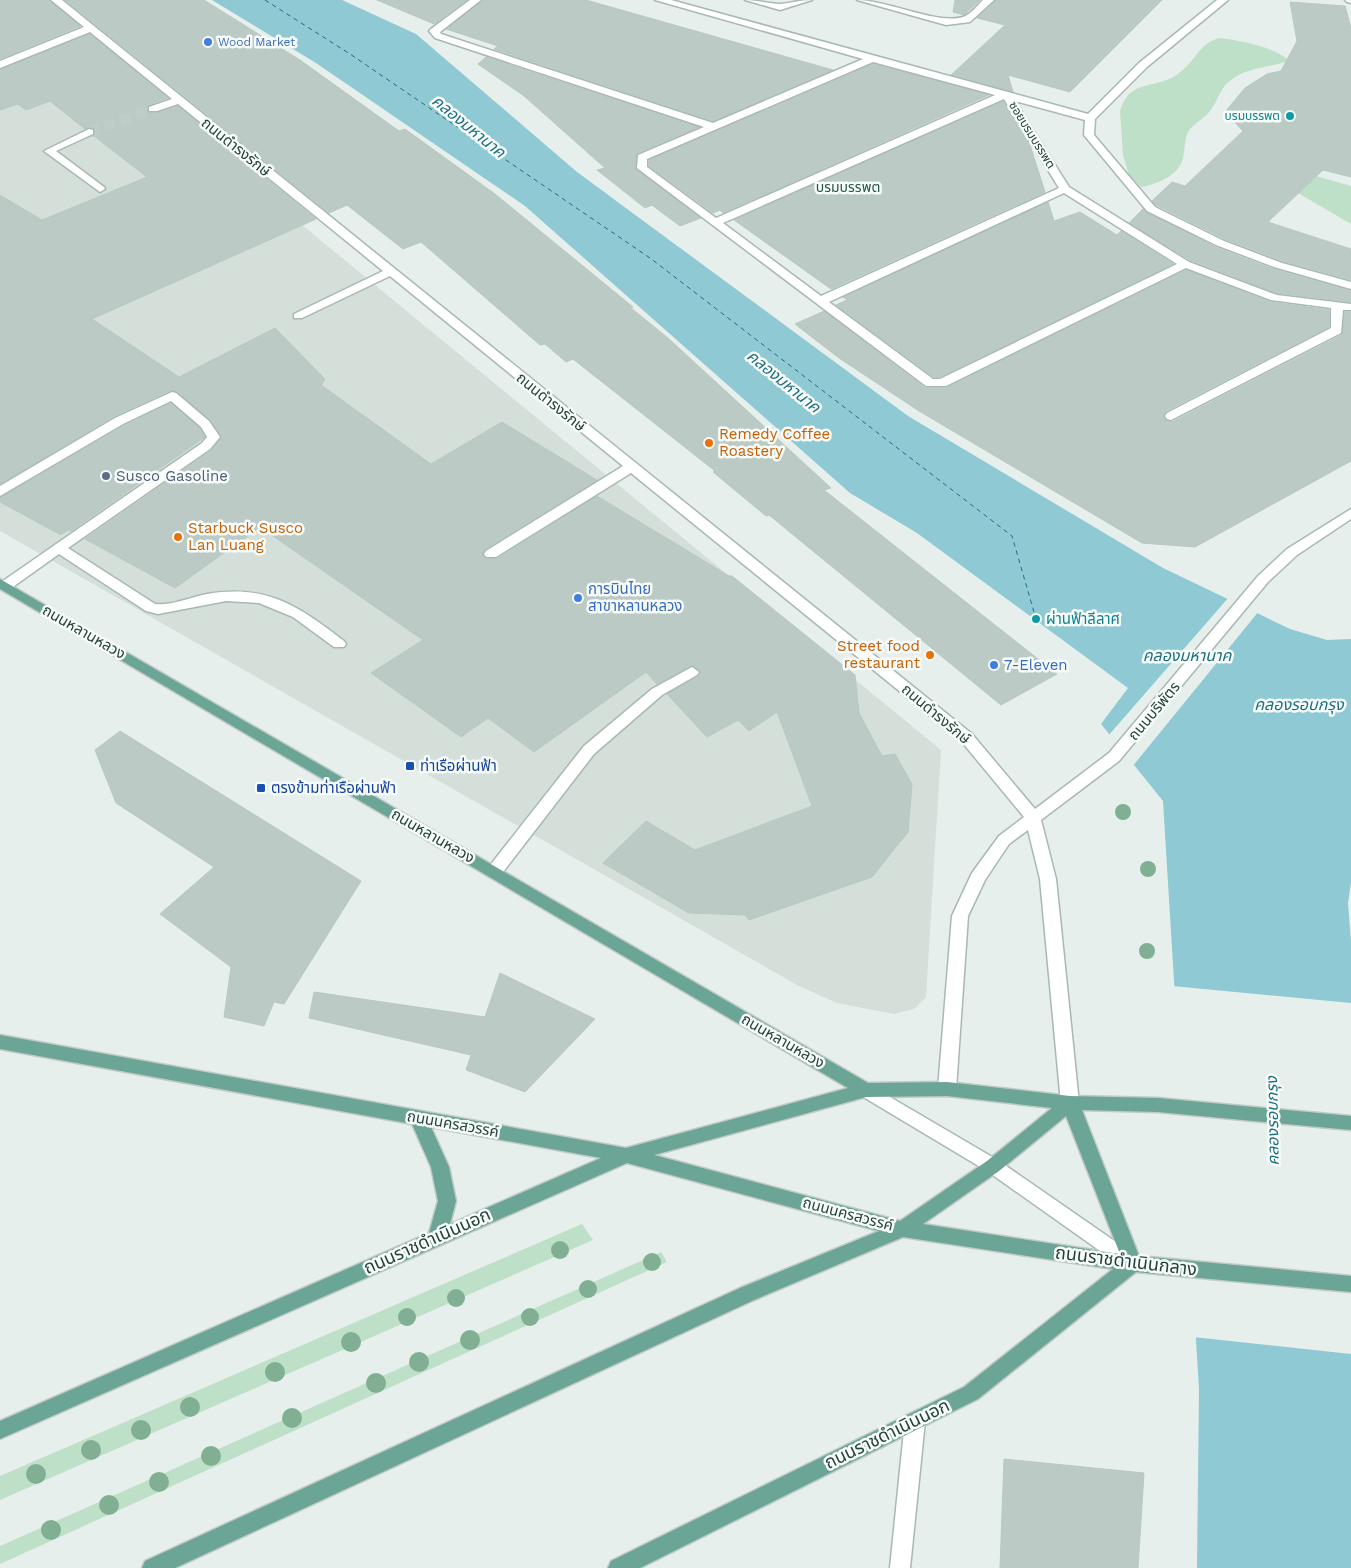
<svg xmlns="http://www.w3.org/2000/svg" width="1351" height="1568" viewBox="0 0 1351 1568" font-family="'Work Sans','Noto Sans Thai',sans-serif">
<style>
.built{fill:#d4dfda}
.green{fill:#bfe0c8}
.water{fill:#8ec9d4}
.pier{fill:#e6efeb}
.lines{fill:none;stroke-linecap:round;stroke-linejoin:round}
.ferry{stroke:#1c6f80;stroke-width:1;stroke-dasharray:4.5 4;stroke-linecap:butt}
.building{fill:#bbcac4;stroke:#b8c9c2}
.minor-tunnel{stroke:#bfccc8;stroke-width:11;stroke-dasharray:11 5.5;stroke-linecap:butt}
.minor-casing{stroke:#a8b8b2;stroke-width:3}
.major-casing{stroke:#c2cac8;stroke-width:3}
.minor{fill:#fff;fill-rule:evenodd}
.major{fill:#6aa596;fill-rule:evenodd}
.tree{fill:#80af93}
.shop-dot{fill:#3f7fe0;stroke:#f7fbf9;stroke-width:2}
.culture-dot{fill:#0f9aa8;stroke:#f7fbf9;stroke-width:2}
.food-dot{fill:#e8710a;stroke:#f7fbf9;stroke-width:2}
.service-dot{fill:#5c6f8a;stroke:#f7fbf9;stroke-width:2}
.transit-dot{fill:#1a4fb4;stroke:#f7fbf9;stroke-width:2}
.labels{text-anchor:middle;stroke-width:5;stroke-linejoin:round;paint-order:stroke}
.far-shop-label{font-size:12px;fill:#366cbe;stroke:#f7fbf9;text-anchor:start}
.far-culture-label{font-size:12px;fill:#0d838f;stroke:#f7fbf9;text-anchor:end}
.far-street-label{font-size:12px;fill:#24423a;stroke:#f7fbf9}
.far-neighbourhood-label{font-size:14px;fill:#1f5548;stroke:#f7fbf9}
.street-label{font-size:15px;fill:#24423a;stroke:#f7fbf9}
.food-label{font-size:15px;fill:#c56008;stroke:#f7fbf9;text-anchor:start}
.service-label{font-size:15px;fill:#4e5e75;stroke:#f7fbf9;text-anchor:start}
.shop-label{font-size:15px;fill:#366cbe;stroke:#f7fbf9;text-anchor:start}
.culture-label{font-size:15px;fill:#0d838f;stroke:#f7fbf9;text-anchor:start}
.transit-label{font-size:15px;fill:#164399;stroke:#f7fbf9;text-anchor:start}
.water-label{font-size:16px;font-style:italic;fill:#1c6f80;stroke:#f7fbf9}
.near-street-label{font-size:18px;fill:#24423a;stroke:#f7fbf9}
</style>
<rect width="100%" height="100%" fill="#e6efeb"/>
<path class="built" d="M 89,50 L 941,750 L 926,997 L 914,1009 L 894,1014 L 837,1003 L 799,986 L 0,531 L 0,72 Z"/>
<path class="green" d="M 1220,38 C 1238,40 1276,47 1289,61 C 1271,67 1246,68 1231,80 C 1220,88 1219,98 1212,108 C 1207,118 1194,122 1188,132 C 1184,141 1185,149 1183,158 C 1179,176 1157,184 1141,187 L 1129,175 L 1123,155 L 1120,111 C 1129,82 1148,88 1169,79 C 1175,77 1183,70 1188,65 C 1199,53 1203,42 1220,38 Z
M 1274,164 L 1351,186 L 1351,224 L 1298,193 Z
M 582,1224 L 593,1240 L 0,1500 L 0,1476 Z
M 661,1252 L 667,1262 L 0,1564 L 0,1546 Z"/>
<path class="water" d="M 212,0 L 342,0 L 416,34 L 577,172 L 908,416 L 1163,568 L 1290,629 L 1327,640 L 1351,639 L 1351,882 L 1348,903 L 1351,942 L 1351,1568 L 1197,1568 L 1199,1389 L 1163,801 L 1101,724 L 1128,688 L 917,533 L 850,493 L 525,206 L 316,63 Z"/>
<path class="pier" d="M 1229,597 L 1259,611 L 1132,767 L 1108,736 Z
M 1172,986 L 1351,1003 L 1351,1354 L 1193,1337 Z"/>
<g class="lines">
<path class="ferry" d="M 265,0 L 350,54 L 650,258 L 1012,536 L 1036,619"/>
</g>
<path class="building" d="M 0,0 L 49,0 L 80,26 L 0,59 Z
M 65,0 L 204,0 L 300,60 L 399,131 L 405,129 L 495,194 L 633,307 L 631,308 L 668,338 L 831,488 L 824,490 L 1057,674 L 1001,705 L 769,515 L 766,516 L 713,472 L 715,471 L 573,359 L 566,362 L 545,344 L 540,345 L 421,242 L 403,249 L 347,205 L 329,213 Z
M 377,0 L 467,0 L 434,24 Z
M 483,0 L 586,0 L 833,70 L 713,121 L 494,49 L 498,46 L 446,29 Z
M 955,0 L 980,0 L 964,15 L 953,12 Z
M 996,0 L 1162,0 L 1070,92 L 1008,75 L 1013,92 L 951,75 L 1005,25 L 977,18 Z
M 1290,2 L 1345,6 L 1351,28 L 1351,177 L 1323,170 L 1268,222 L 1351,249 L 1351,280 L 1283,261 L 1225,239 L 1156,205 L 1152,201 L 1172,182 L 1185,186 L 1243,131 L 1225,112 L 1245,88 L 1267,74 L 1281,71 L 1297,41 Z
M 90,34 L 168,98 L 148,105 L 148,112 L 158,113 L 178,106 L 316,219 L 92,319 L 179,377 L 275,328 L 325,379 L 321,385 L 431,464 L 502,422 L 597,480 L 485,549 L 482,555 L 486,559 L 497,559 L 597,496 L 729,576 L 732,576 L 855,675 L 859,713 L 882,756 L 895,754 L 912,784 L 908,832 L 872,877 L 749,920 L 745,915 L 689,913 L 603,863 L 646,821 L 695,850 L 812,806 L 777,712 L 749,731 L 738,720 L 707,737 L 667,694 L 699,676 L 701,672 L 693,665 L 657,684 L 646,672 L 534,752 L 488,718 L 461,737 L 371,673 L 423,640 L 260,527 L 175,588 L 85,539 L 211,451 L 221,438 L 210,420 L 176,391 L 171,390 L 114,416 L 0,484 L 0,195 L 42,220 L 147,177 L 94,136 L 94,129 L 85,129 L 50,101 L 26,110 L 18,104 L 0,110 L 0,70 Z
M 486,57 L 699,127 L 637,153 L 635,168 L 701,218 L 680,226 L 652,205 L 645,208 L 597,170 L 605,168 L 524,96 L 478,64 Z
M 873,64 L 989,95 L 723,213 L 720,210 L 713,213 L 649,166 L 649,160 Z
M 1003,101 L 1030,145 L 1045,192 L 831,289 L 734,220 Z
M 1048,202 L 1054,221 L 1080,212 L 1117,235 L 1121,231 L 1173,264 L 940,377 L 934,377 L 836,305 L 847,300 L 843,297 Z
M 1143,209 L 1215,247 L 1273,269 L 1351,291 L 1351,302 L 1277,293 L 1190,260 L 1129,223 Z
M 1186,270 L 1270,302 L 1329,310 L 1329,327 L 1166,411 L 1163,417 L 1167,421 L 1172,422 L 1342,335 L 1345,312 L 1351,312 L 1351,461 L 1195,547 L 1142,543 L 919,411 L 839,358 L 795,324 L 824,311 L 925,388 L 946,388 Z
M 171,403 L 200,428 L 205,437 L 71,531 L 68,530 L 61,535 L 0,502 L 0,498 L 124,426 Z
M 120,731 L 361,881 L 284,1004 L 274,1002 L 264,1026 L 224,1017 L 231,967 L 160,914 L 214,867 L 116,803 L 95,750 Z
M 500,973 L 595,1019 L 525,1092 L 466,1070 L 471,1055 L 309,1018 L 314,992 L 485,1017 Z
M 1004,1459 L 1144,1473 L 1138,1568 L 1000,1568 Z"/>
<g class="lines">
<path class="minor-tunnel" d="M 89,132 L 153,109"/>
<g class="minor-casing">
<path id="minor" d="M 51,0 L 62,0 L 94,26 L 972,734 L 1035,809 L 1109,753 L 1258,576 L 1287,549 L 1351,509 L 1351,519 L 1297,555 L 1268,582 L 1119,761 L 1041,820 L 1056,879 L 1079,1103 L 1076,1108 L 1070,1110 L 1064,1108 L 1061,1103 L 1040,879 L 1028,830 L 1009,844 L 985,880 L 968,916 L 956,1089 L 953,1094 L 947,1096 L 941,1094 L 938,1089 L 952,916 L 972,873 L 999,836 L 1024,817 L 962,742 L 631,473 L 496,557 L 486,557 L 484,554 L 486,551 L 623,466 L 390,276 L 302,318 L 294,318 L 294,314 L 383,271 L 178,104 L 157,111 L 149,111 L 149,107 L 172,99 L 90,32 L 0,68 L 0,61 L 84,27 Z
M 470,0 L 481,0 L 440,32 L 441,34 L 713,123 L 863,59 L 655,0 L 671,0 L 1088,114 L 1139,63 L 1217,0 L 1228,0 L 1147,67 L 1095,119 L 1094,135 L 1155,207 L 1224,241 L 1282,263 L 1351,282 L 1351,289 L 1274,267 L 1216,245 L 1147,211 L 1084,135 L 1085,120 L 1015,101 L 1069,187 L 1189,262 L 1277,295 L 1351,304 L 1351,310 L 1343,310 L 1341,333 L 1171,420 L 1167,419 L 1165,416 L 1167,413 L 1331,328 L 1331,308 L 1271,300 L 1186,268 L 946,386 L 926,386 L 637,168 L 638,155 L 704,127 L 435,38 L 429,31 L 431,29 ZM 873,62 L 995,95 L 716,218 L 647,167 L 647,159 ZM 1004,99 L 1059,188 L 821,296 L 723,223 ZM 1064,193 L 1177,264 L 940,379 L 933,379 L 829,302 Z
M 745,0 C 757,0 771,4 780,4 C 791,3 800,0 812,0 L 780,10 Z
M 857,0 C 887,0 938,25 963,17 C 970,15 978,5 983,0 L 994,0 L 970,22 L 946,25 Z
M 1345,0 L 1351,0 L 1351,3 L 1347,2 Z
M 89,129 L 93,130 L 93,134 L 56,151 L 104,187 L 105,189 L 100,192 L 44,151 Z
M 172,392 L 176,393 L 209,421 L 220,437 L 210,449 L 68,548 L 155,604 C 171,606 191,597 207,594 C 268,584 298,606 344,641 L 346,644 L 344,647 L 334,647 L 293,617 L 259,603 L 226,601 L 158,614 L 146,611 L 59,554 L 10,589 L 0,589 L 0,583 L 202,443 L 207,437 L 201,427 L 171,401 L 123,424 L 0,496 L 0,486 L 115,418 Z
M 692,667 L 699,672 L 697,675 L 662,695 L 594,754 L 500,876 L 488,876 L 486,872 L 488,868 L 584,746 L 652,689 Z
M 866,1083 L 999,1161 L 1139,1258 L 1142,1264 L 1139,1270 L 1133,1272 L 1127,1270 L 987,1171 L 860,1095 L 857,1090 L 860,1085 Z
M 915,1412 L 922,1415 L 925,1421 L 910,1568 L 890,1568 L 905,1421 L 908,1415 Z"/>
</g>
<g class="major-casing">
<path id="major" d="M 0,579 L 868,1083 L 947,1082 L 1070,1096 L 1158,1098 L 1351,1116 L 1351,1130 L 1158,1112 L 1082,1110 L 1139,1256 L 1351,1276 L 1351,1292 L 1136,1272 L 978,1399 L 640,1568 L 608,1568 L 611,1561 L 964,1387 L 1113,1269 L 903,1237 L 754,1300 L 175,1568 L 142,1568 L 145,1561 L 740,1288 L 879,1231 L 627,1163 L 0,1439 L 0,1421 L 429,1233 L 438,1201 L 431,1167 L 412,1124 L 0,1049 L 0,1035 L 626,1148 L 848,1088 L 0,589 ZM 947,1096 L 1052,1108 L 987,1161 L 900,1221 L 654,1155 L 866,1097 ZM 1066,1116 L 1120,1254 L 923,1224 L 999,1171 ZM 431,1127 L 601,1158 L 450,1224 L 456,1201 L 449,1167 Z"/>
</g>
<use href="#minor" class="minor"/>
<use href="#major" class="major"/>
</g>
<g class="tree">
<circle cx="1123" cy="812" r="8"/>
<circle cx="1148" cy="869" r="8"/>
<circle cx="1147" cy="951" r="8"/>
<circle cx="560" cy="1250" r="9"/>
<circle cx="652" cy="1262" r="9"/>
<circle cx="588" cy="1289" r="9"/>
<circle cx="456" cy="1298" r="9"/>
<circle cx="407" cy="1317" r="9"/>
<circle cx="530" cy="1317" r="9"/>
<circle cx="470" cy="1340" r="10"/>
<circle cx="351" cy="1342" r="10"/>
<circle cx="419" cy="1362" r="10"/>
<circle cx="275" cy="1372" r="10"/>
<circle cx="376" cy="1383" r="10"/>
<circle cx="190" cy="1407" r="10"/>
<circle cx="292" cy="1418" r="10"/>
<circle cx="141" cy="1430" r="10"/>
<circle cx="91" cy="1450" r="10"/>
<circle cx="211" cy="1456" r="10"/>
<circle cx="36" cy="1474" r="10"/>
<circle cx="159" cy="1482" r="10"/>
<circle cx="109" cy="1505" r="10"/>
<circle cx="51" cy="1530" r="10"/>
</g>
<g class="shop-dot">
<circle cx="208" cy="42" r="5"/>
<circle cx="578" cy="598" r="5"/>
<circle cx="994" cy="665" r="5"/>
</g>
<g class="culture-dot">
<circle cx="1290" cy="116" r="5"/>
<circle cx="1036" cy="619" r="5"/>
</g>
<g class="food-dot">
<circle cx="709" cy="443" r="5"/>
<circle cx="178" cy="537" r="5"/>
<circle cx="930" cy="655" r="5"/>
</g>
<circle class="service-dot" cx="106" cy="476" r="5"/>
<g class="transit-dot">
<rect x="405" y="761" width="10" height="10" rx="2.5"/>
<rect x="256" y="783" width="10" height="10" rx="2.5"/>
</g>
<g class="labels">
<g class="far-shop-label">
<text x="218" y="46">Wood Market</text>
</g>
<g class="far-culture-label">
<text x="1280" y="120">บรมบรรพต</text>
</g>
<g class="far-street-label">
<text transform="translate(1032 135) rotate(58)" y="4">ซอยบรมบรรพต</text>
</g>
<g class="far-neighbourhood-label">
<text x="848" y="192">บรมบรรพต</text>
</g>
<g class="street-label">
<text transform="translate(236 147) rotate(39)" y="5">ถนนดำรงรักษ์</text>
<text transform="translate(551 402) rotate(39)" y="5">ถนนดำรงรักษ์</text>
<text transform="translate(84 632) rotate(30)" y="5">ถนนหลานหลวง</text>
<text transform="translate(1154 711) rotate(-50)" y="5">ถนนบริพัตร</text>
<text transform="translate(936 714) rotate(40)" y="5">ถนนดำรงรักษ์</text>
<text transform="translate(433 836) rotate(30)" y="5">ถนนหลานหลวง</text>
<text transform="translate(783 1041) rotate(30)" y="5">ถนนหลานหลวง</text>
<text transform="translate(453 1124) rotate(10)" y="5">ถนนนครสวรรค์</text>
<text transform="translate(848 1214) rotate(15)" y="5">ถนนนครสวรรค์</text>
</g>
<g class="food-label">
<text x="719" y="439">Remedy Coffee<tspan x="719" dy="17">Roastery</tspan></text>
<text x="188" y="533">Starbuck Susco<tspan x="188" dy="17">Lan Luang</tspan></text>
<text x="920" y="651" text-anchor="end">Street food<tspan x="920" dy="17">restaurant</tspan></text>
</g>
<g class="service-label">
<text x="116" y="481">Susco Gasoline</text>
</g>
<g class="shop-label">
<text x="588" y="594">การบินไทย<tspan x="588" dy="17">สาขาหลานหลวง</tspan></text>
<text x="1004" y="670">7-Eleven</text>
</g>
<g class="culture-label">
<text x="1046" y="624">ผ่านฟ้าลีลาศ</text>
</g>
<g class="transit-label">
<text x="420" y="771">ท่าเรือผ่านฟ้า</text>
<text x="271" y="793">ตรงข้ามท่าเรือผ่านฟ้า</text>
</g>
<g class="water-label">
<text transform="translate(469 126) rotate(39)" y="6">คลองมหานาค</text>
<text transform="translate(784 381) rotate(39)" y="6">คลองมหานาค</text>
<text x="1187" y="661">คลองมหานาค</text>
<text x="1299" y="710">คลองรอบกรุง</text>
<text transform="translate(1272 1121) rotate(-91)" y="6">คลองรอบกรุง</text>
</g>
<g class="near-street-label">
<text transform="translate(427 1241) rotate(-24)" y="6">ถนนราชดำเนินนอก</text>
<text transform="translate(1126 1261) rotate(7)" y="6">ถนนราชดำเนินกลาง</text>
<text transform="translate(887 1434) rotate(-26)" y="6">ถนนราชดำเนินนอก</text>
</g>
</g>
</svg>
